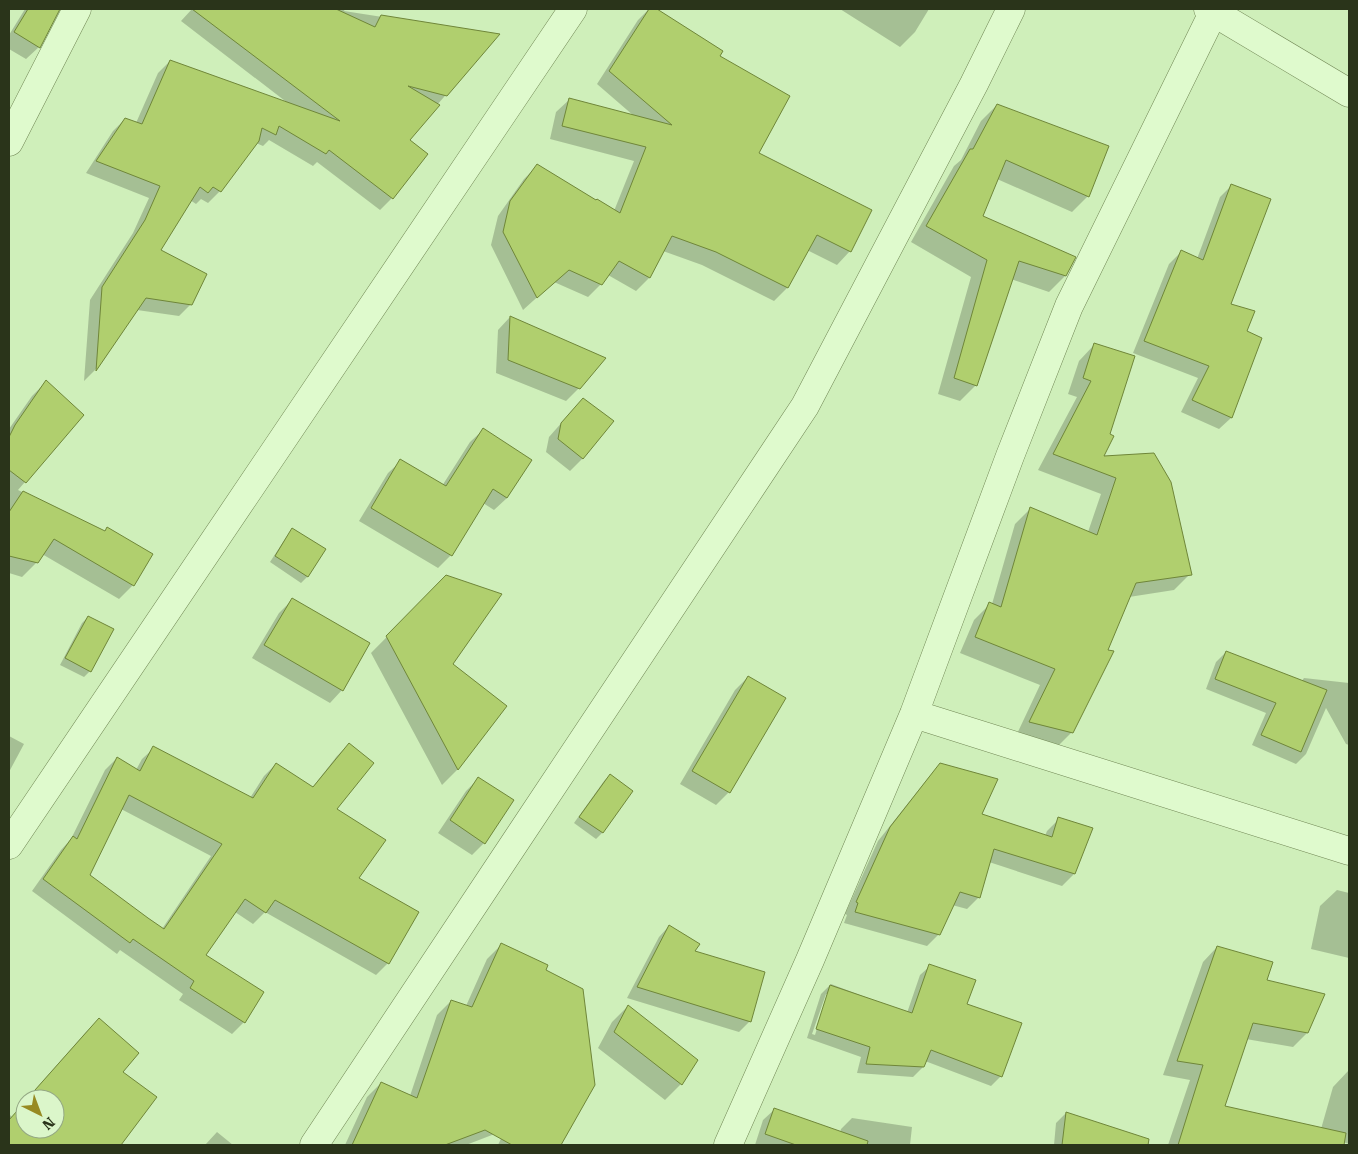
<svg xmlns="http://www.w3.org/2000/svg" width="1358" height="1154" viewBox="0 0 1358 1154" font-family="'Roboto Serif',serif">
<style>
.shadow{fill:#0003;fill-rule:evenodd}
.building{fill:#b0cf6e;stroke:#6f8639;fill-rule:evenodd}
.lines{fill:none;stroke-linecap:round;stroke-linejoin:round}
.minor-casing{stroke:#708654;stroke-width:29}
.minor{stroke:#dffacd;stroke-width:28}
</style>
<rect width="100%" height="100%" fill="#cfefba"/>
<path class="shadow" d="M 25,9 L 58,9 L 39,47 L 26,59 L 9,49 L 9,35 Z
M 192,9 L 250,9 L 252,11 L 254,9 L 345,9 L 344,11 L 498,35 L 437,105 L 408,140 L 426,154 L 392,198 L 380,210 L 317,162 L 313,166 L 269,140 L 263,146 L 256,143 L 220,191 L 208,203 L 201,199 L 196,204 L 190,200 L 159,250 L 191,304 L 179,316 L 137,310 L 95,370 L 84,381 L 90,300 L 133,233 L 149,198 L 86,173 L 113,131 L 125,119 L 136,123 L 158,73 L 170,61 L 289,104 L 181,21 Z
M 649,9 L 655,9 L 722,51 L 718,57 L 757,153 L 870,210 L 850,251 L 837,265 L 807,250 L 787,288 L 774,301 L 702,265 L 663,251 L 649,278 L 636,291 L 608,275 L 601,284 L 588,297 L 554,282 L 523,310 L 491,245 L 498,216 L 524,179 L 537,166 L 614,211 L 634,161 L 550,139 L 556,112 L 570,99 L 634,116 L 597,84 L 638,20 Z
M 840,9 L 929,9 L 915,32 L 900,47 Z
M 997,105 L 1088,196 L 1072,212 L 997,179 L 982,216 L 1065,276 L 1049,292 L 1011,279 L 976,385 L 960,401 L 938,394 L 971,277 L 911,242 L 954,166 L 961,160 L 981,121 Z
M 1232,185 L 1230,305 L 1246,332 L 1261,338 L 1231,418 L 1219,429 L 1181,412 L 1198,378 L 1133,353 L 1169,264 L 1181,252 L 1197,259 L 1220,197 Z
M 510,317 L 579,388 L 566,401 L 496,373 L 498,330 Z
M 1094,345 L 1101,457 L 1190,574 L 1174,590 L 1129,597 L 1072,732 L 1056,748 L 1015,738 L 1040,685 L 960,653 L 974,620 L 990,604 L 992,604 L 1015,524 L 1031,508 L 1088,532 L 1101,494 L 1038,470 L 1077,397 L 1068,394 L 1079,361 Z
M 46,382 L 83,415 L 18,490 L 104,532 L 107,529 L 133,585 L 119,599 L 42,554 L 37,562 L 22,577 L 9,573 L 9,429 L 32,396 Z
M 571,412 L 583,458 L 570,471 L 546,452 L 549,437 Z
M 483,430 L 507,498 L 494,510 L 483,503 L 451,555 L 438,568 L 359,521 L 388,473 L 401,461 L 442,486 L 470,442 Z
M 293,530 L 324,550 L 307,577 L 301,583 L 270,562 L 287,536 Z
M 447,576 L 451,664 L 506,706 L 458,769 L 442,785 L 371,653 Z
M 292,600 L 342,690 L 330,703 L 252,658 L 279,613 Z
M 88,617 L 90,671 L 84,677 L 60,665 L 82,623 Z
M 1226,652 L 1301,682 L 1304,678 L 1349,683 L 1349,745 L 1346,744 L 1326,708 L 1306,754 L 1296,764 L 1252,745 L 1266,713 L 1206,689 L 1216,662 Z
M 748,677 L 784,698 L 729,792 L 716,805 L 680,784 L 735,690 Z
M 9,736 L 24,744 L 9,772 Z
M 349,744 L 336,809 L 358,879 L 417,912 L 388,963 L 376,975 L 265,912 L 253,924 L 235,912 L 204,956 L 244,1022 L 232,1034 L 179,1000 L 183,994 L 120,950 L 117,954 L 32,891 L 61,850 L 71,839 L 105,770 L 117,758 L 136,770 L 142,759 L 154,748 L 250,798 L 264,776 L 276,764 L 312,788 L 337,756 ZM 121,809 L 211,856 L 162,929 L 88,876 Z
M 941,764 L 980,815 L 1045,836 L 1047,831 L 1059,819 L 1092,829 L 1074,874 L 1062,886 L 989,862 L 979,897 L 967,909 L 952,905 L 939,934 L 927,946 L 844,923 L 847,915 L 845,914 L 878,841 L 929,777 Z
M 610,775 L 631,791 L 602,833 L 596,839 L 574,823 L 604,781 Z
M 478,779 L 484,843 L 472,855 L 438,833 L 466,791 Z
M 1337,890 L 1349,893 L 1349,958 L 1311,949 L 1320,906 Z
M 669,926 L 693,952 L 750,1021 L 739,1032 L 627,998 L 659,937 Z
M 501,945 L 544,970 L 594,1085 L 560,1145 L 498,1145 L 505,1130 L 466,1145 L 345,1145 L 367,1097 L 381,1083 L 410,1096 L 437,1015 L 451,1001 L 466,1006 L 487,959 Z
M 1217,947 L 1266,981 L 1307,1033 L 1293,1047 L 1246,1039 L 1223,1106 L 1321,1129 L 1333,1087 L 1349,1070 L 1349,1144 L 1331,1138 L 1329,1145 L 1168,1145 L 1190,1080 L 1163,1075 L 1203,962 Z
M 930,966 L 966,1005 L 1001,1076 L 991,1086 L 925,1061 L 923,1067 L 913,1077 L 857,1073 L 861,1057 L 807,1038 L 821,994 L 831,984 L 907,1013 L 920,975 ZM 826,994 L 828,994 L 815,1035 L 812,1034 Z
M 628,1006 L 681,1084 L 665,1100 L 598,1048 L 612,1022 Z
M 99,1020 L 121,1072 L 155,1097 L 119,1145 L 9,1145 L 9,1114 L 12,1117 L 25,1102 L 25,1129 L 55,1129 L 55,1099 L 27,1099 L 86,1032 Z
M 775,1109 L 840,1133 L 841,1129 L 852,1118 L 912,1127 L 910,1145 L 755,1145 L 763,1120 Z
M 1066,1113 L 1114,1129 L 1113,1145 L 1054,1145 L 1056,1123 Z
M 217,1132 L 233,1145 L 205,1145 Z"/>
<path class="building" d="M 28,9 L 60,9 L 40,48 L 14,32 Z
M 192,9 L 336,9 L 375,27 L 381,15 L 500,34 L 447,96 L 408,86 L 440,105 L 410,140 L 428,154 L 393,199 L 329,150 L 326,154 L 279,126 L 276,135 L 262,128 L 259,141 L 221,192 L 213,187 L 208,193 L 200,187 L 161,250 L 207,274 L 192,305 L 146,298 L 96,371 L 102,287 L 145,220 L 160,186 L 96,161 L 125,118 L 142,124 L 170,60 L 340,121 Z
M 649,9 L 657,9 L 723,51 L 720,56 L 790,96 L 759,153 L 872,210 L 851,252 L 817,235 L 788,288 L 716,252 L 672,236 L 650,278 L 619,261 L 602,285 L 569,270 L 537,298 L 503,232 L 510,201 L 537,164 L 596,200 L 597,199 L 620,213 L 646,147 L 562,126 L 569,98 L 672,125 L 609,71 Z
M 997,104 L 1109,146 L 1089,197 L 1006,160 L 983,216 L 1076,257 L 1066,276 L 1019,261 L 977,386 L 954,378 L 987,260 L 926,226 L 970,149 L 973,149 Z
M 1231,184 L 1271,199 L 1231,304 L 1255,311 L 1247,331 L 1262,338 L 1232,418 L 1192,400 L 1209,366 L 1144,341 L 1181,250 L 1203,260 Z
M 510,316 L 606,358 L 580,389 L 508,360 Z
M 1094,343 L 1135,356 L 1110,434 L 1114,436 L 1104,456 L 1154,453 L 1171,482 L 1192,575 L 1136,583 L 1108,650 L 1114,651 L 1073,733 L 1029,722 L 1055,669 L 975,637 L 989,602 L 1001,607 L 1030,507 L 1097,535 L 1116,478 L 1053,454 L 1091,381 L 1083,378 Z
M 46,380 L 84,415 L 26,483 L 9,470 L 9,437 L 15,425 Z
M 583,398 L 614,421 L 583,459 L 558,439 L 561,423 Z
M 483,428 L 532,460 L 507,498 L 493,489 L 452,556 L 371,508 L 400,459 L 446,486 Z
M 23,491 L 105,531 L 107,527 L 153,554 L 134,586 L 54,539 L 38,563 L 9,556 L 9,512 Z
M 292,528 L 326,549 L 308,577 L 275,556 Z
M 446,575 L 502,594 L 453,664 L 507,706 L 458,770 L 386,636 Z
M 292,598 L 370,643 L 343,691 L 264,645 Z
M 88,616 L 114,629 L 91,672 L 65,658 Z
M 1226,651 L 1327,690 L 1301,752 L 1261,735 L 1276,703 L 1215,679 Z
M 748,676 L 786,698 L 730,793 L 692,771 Z
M 349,743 L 374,763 L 337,809 L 386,840 L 359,878 L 419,912 L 389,964 L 275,900 L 266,913 L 245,899 L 206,955 L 264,992 L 245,1023 L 190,988 L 194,981 L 133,939 L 130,943 L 43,879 L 73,836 L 77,839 L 117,757 L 140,771 L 153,746 L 253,798 L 276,763 L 313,787 ZM 129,795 L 222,844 L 164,929 L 148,918 L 90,875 Z
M 940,763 L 998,779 L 982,814 L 1052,837 L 1058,817 L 1093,828 L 1075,874 L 994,849 L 980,898 L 960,892 L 940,935 L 855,912 L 858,903 L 856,902 L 890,827 Z
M 610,774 L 633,791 L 603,833 L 579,817 Z
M 478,777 L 514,800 L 485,844 L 450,820 Z
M 669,925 L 700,944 L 695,951 L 765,972 L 751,1022 L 637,987 Z
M 501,943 L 548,965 L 546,970 L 583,989 L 595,1085 L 561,1145 L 512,1145 L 485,1130 L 445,1145 L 352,1145 L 381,1082 L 417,1098 L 451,1000 L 472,1007 Z
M 1217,946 L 1273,962 L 1267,980 L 1325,994 L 1308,1033 L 1253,1023 L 1225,1106 L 1346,1133 L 1344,1145 L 1178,1145 L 1203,1065 L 1177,1061 Z
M 929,964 L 976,980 L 967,1004 L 1022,1023 L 1002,1077 L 931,1050 L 924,1067 L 866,1064 L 870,1047 L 816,1029 L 830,985 L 912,1013 Z
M 628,1005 L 698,1060 L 682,1085 L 614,1032 Z
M 99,1018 L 139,1053 L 123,1072 L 157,1097 L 121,1145 L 9,1145 L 9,1120 L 25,1102 L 25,1129 L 55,1129 L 55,1099 L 27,1099 Z
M 774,1108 L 868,1141 L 867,1145 L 796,1145 L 765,1134 Z
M 1066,1112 L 1149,1139 L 1148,1145 L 1062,1145 Z"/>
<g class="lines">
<g class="minor-casing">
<path id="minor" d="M 1208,9 L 1349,93
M 9,142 L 77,9
M 914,714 L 1349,851
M 9,845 L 573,9
M 314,1145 L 805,406 L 974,84 L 1011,9
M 728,1145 L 810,960 L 914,714 L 1010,456 L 1069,306 L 1213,13"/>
</g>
<use href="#minor" class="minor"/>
</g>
<rect width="1358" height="1154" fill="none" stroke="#2a341a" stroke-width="20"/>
<g transform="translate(40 1114) rotate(138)"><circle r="24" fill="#dbf6ca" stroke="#94a884"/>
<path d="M0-4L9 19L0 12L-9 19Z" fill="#978a22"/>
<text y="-8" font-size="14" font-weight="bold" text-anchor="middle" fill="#2a341a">N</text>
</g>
</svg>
